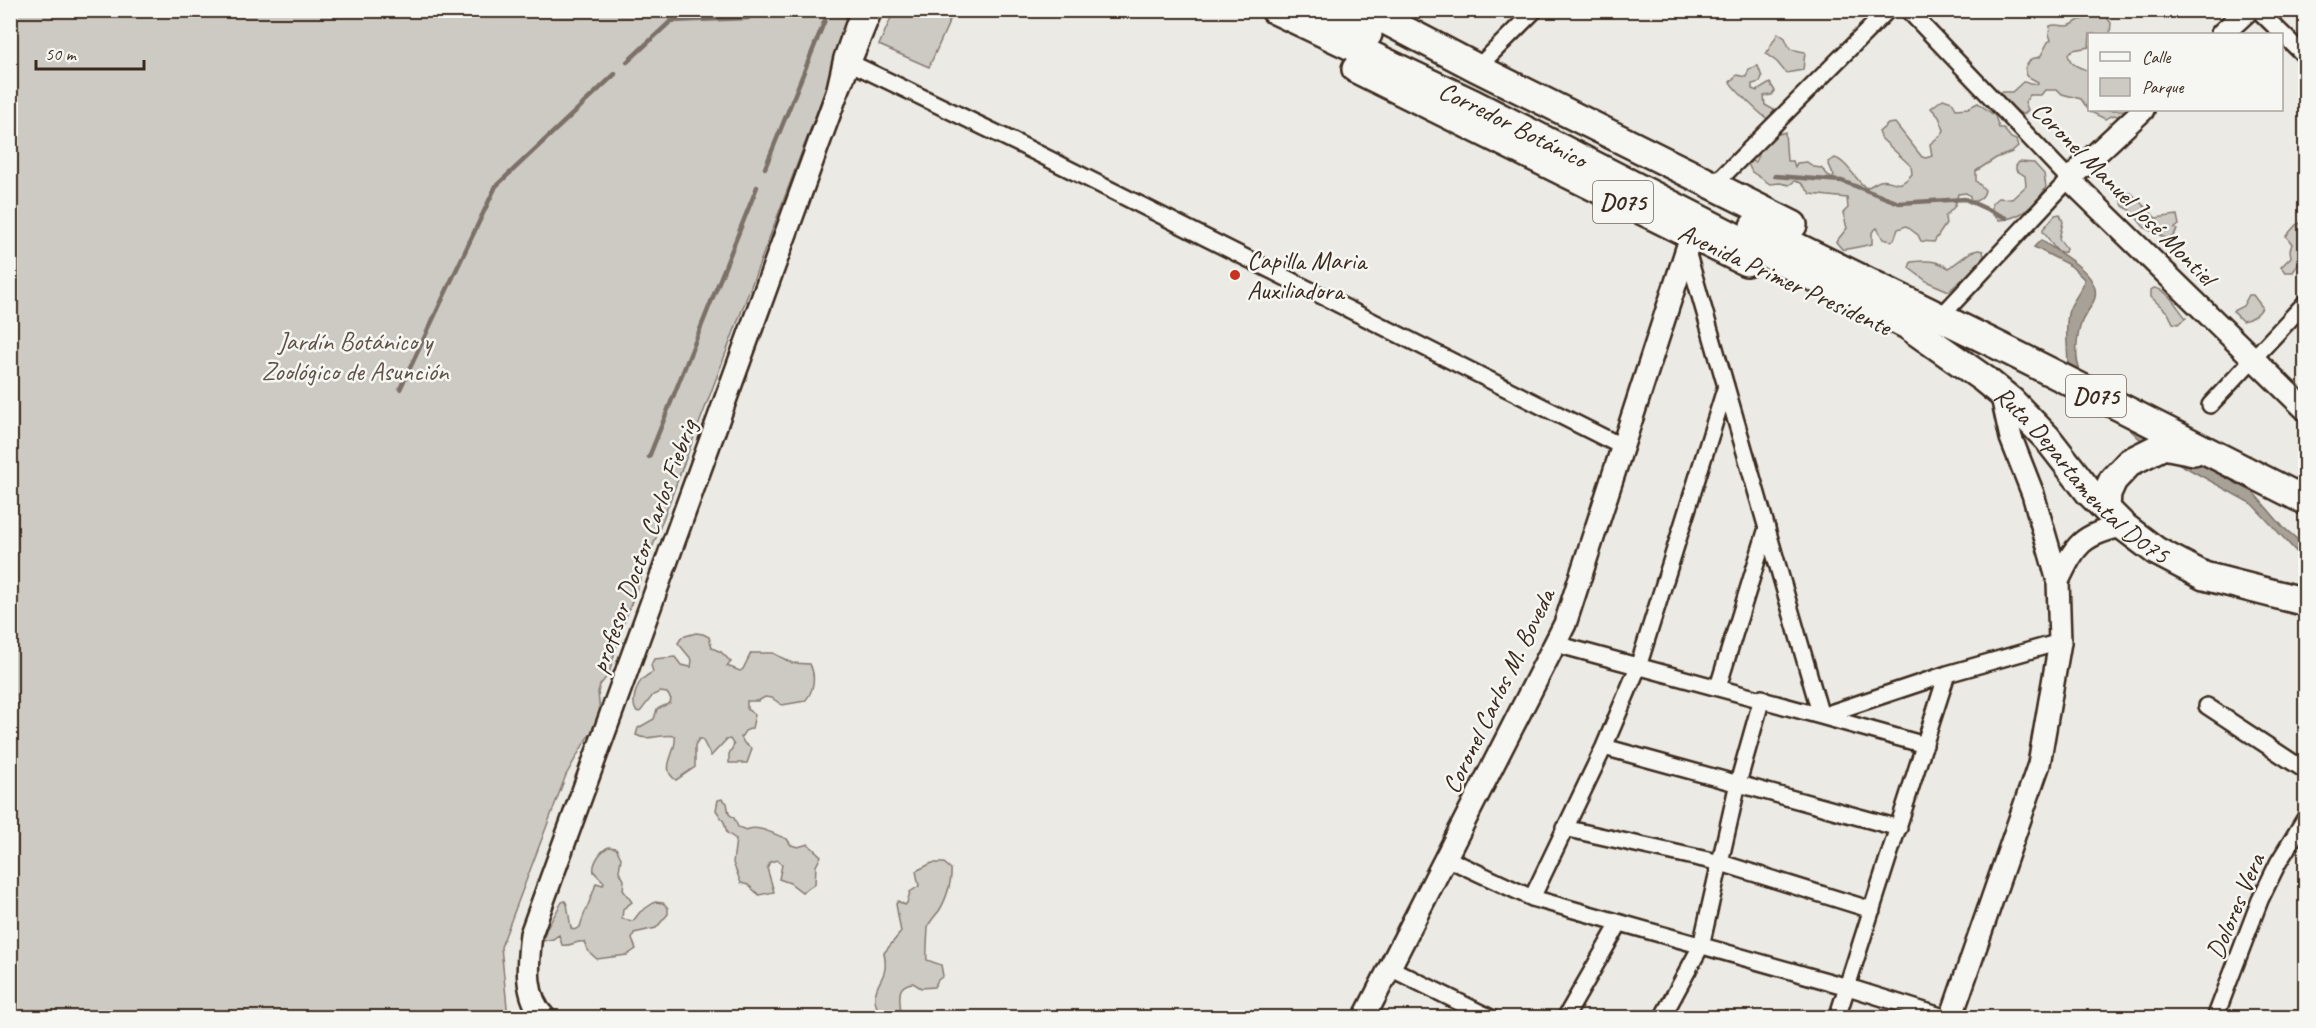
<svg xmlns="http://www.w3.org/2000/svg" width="2316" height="1028" viewBox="0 0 2316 1028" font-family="Caveat,sans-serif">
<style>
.green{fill:#cdcac4;stroke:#847a71;stroke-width:1.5}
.water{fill:#a8a198;stroke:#7c7167;stroke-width:1.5}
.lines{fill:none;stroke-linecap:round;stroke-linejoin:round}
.stream{stroke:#7c7167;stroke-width:4.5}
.street-casing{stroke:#3b2a1e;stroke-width:20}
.secondary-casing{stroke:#3b2a1e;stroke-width:26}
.highway-casing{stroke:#3b2a1e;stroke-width:32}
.street{stroke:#f6f6f2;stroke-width:15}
.secondary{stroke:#f6f6f2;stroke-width:21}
.highway{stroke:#f6f6f2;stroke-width:27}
.poi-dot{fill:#c8321e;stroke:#f6f6f2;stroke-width:2}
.labels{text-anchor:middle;stroke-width:5;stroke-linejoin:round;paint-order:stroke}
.shield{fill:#f6f6f2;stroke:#73675e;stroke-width:1.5}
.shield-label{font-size:24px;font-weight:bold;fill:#3b2a1e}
.street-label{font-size:26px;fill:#3b2a1e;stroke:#f6f6f2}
.poi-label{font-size:26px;fill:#3b2a1e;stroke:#f6f6f2;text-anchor:start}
.park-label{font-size:26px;fill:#605248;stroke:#f6f6f2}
</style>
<rect width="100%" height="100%" fill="#ebeae5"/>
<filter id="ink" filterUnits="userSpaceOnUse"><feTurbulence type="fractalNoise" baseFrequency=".0167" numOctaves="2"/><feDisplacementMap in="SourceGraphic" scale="12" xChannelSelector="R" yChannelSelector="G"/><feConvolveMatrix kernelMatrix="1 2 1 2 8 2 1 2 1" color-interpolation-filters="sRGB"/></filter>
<g filter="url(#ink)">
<path class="green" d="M 11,11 L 855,11 L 620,633 L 609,674 L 600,685 L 598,692 L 600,714 L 597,728 L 587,738 L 566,775 L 501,947 L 508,1017 L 11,1017 Z
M 894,11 L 954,11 L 929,67 L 879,45 Z
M 2085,11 L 2102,11 L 2111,23 L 2110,34 L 2090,34 L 2089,47 L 2073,50 L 2068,54 C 2070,66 2080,67 2089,71 L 2090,110 L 2136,110 L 2126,119 L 2114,115 L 2105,119 L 2089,111 L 2081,99 L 2062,94 L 2058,90 L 2045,90 L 2041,95 L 2030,95 L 2025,102 L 2028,110 L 2023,115 L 2004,103 L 1999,96 L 2000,92 L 2012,92 L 2023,82 L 2038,84 L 2038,82 L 2027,76 L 2025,68 L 2031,59 L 2040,57 L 2048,42 L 2051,40 L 2049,34 L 2050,26 C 2058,23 2064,28 2071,25 C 2076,23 2077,19 2085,19 Z
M 1778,33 L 1785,38 L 1790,49 L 1805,52 L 1803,70 L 1786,73 L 1777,62 L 1766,54 Z
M 1758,66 L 1762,77 L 1760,82 L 1752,84 L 1752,89 L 1757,91 L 1770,83 L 1775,91 L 1772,95 L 1764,96 L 1765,105 L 1774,110 L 1773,117 L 1768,119 C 1763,117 1733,88 1730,82 L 1737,75 L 1746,77 L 1749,69 Z
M 1943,99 L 1952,102 L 1956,109 L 1968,108 L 1978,103 L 1995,116 L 1999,128 L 2003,128 L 2011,138 L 2016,140 L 2018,147 L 2012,152 L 1996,158 L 1976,171 L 1976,181 L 1985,190 C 1984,197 1978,201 1971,202 L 1970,196 L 1966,193 L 1958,194 L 1955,206 L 1945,217 L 1946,224 L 1934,242 L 1921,241 L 1918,235 L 1906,226 L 1898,229 L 1894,240 L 1891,241 L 1883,239 L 1877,228 L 1872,232 L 1872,244 C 1868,245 1846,250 1842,249 L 1836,242 L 1847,228 L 1843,213 L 1848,208 L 1847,198 L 1811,194 L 1801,183 L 1795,181 L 1789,185 L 1780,183 L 1770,184 L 1752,172 L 1748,164 L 1752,161 L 1755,162 L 1767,138 L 1785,132 L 1787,161 L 1793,161 L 1795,167 L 1797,163 L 1807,162 L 1814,167 L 1821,168 L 1832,179 L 1834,176 L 1828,162 L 1835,158 C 1846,161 1856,180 1866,188 C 1872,186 1874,183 1880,181 C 1895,177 1896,193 1912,174 L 1911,166 L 1882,139 L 1879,132 L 1888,124 L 1895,123 L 1922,157 L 1926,158 L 1932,156 L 1930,144 L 1942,134 L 1944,130 L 1939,117 L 1931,108 Z
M 2019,162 L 2034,163 L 2044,174 L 2046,187 C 2036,205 2020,219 1999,220 L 1992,214 L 1992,203 L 1998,198 L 2012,199 L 2026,186 L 2025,176 L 2016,170 L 2016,166 Z
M 2124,193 L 2131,193 L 2156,218 L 2177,215 L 2179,225 L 2175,228 L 2177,230 L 2173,236 L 2168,239 C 2164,237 2145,229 2143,226 C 2135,217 2134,211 2123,206 L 2120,198 Z
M 2060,214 L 2063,222 L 2059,239 L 2066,248 L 2065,252 C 2053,254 2051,239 2043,232 L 2043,229 L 2055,215 Z
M 2303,222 L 2305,224 L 2305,266 L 2303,263 L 2298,264 L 2293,272 L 2285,272 L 2281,267 L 2291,257 L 2290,250 L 2292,244 L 2286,236 L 2296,225 Z
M 1978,250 L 1983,251 L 1984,257 L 1982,262 L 1949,291 L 1928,282 L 1909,268 L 1911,262 C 1926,260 1936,260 1949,268 L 1971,252 Z
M 2154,288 C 2168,289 2177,308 2186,318 L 2178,324 L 2173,323 L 2168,313 L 2151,297 L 2151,290 Z
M 2249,295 L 2253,295 L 2262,307 C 2260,314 2249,320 2242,321 L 2233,311 L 2243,306 Z
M 696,633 L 703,634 L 709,637 L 712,648 L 721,652 L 731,662 L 727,666 L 740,671 L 743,669 L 751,653 L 773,653 L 792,663 L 810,664 C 816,676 814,691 805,701 L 782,705 L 772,698 L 765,697 L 758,701 L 747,701 L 747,709 L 755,715 L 752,728 L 745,731 L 741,737 L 744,743 L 752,749 L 747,763 L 729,763 L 729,754 L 734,745 L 730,739 L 726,740 L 711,756 L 702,739 L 699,739 L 695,745 L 695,767 L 676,780 C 658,769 678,751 675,736 C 662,733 648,742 636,735 L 638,728 L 654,719 L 657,709 L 670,703 L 671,699 L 667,693 L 660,692 L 653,695 L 640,712 L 636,711 C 631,703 636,684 644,678 C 647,675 650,674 653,672 L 651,665 L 654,659 L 675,657 L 681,665 L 691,667 L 692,660 L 678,643 L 682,637 Z
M 722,799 L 727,803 L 729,814 L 734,818 L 738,827 L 746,830 C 758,824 775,835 787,839 L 791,845 L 798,847 L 808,844 L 821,856 L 816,866 L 815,884 L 802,892 L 790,883 L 779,879 L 782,865 L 777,860 L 770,862 L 767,868 L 774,892 L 759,895 L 748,885 L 741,883 L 733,863 L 736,839 L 727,833 L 724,822 L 716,810 L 718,800 Z
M 609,847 L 616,848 L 621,858 L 619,871 L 624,880 L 623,890 L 632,902 L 623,909 L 622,919 L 633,921 L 640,912 L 655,902 L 663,903 L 668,908 L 668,914 L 656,928 L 634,933 L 632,939 L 636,949 L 627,955 L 597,959 L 589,952 L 584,942 C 576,940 571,947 562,945 L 559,935 L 553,939 L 543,941 L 546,930 L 562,902 L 565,901 L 567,904 L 571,928 L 574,930 L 580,927 C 584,911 592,899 596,883 L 603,885 L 604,882 L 594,872 C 592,863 601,850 609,847 Z
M 932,863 L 944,863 L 951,869 C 952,882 946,900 939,911 C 936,915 930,921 928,927 C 928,929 926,957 927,960 L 941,965 L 943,976 L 938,980 L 934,987 L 921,988 L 913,983 C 892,985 903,1004 900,1017 L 872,1017 L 878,1011 C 877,1006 874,1002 875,996 C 878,977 889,978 884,953 L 901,932 L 896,904 L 898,901 L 905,905 L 907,903 L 910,892 L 919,886 L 916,871 Z"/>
<path class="water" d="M 2041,240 C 2056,251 2085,266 2093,283 C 2101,299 2088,308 2082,321 C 2077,334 2074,357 2080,370 C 2093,395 2127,420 2149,437 L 2144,443 L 2071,374 L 2068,368 C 2068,351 2065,331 2068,314 C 2070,301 2084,291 2084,279 L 2071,266 L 2034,247 Z
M 2173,450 L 2253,492 L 2283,527 L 2305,546 L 2305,561 L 2252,504 L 2167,457 Z"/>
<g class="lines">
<path class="stream" d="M 627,62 L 671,21 L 748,18 L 756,10
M 765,168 L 829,10
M 1775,176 L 1842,181 L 1899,203 L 1965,199 L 2006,218
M 400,389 L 496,186 L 615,74
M 649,457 L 757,187"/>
<g class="street-casing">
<path id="street" d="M 1908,10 L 2069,179 L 1946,311
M 2258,10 L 2306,57
M 851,63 L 1021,145 L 1623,447
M 1477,68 L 1535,10
M 1714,185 L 1888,10
M 1687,251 L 1821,716 L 1925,745
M 2210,405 L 2306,302
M 1556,644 L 1821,716 L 1947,674 L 2060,642
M 1718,687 L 1767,528
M 2207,706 L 2306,771
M 1604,747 L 1899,828
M 1564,828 L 1721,863 L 1872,910
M 1446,858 L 1532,898 L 1848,987 L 1947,1018
M 1532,898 L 1604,747 L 1638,667 L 1726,386
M 1390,968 L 1491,1018
M 1565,1018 L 1619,924
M 1662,1018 L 1701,946 L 1738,783 L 1762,698
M 1837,1018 L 1947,674
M 2215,1018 L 2260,900 L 2278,863 L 2306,817"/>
</g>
<g class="secondary-casing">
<path id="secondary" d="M 862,10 L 845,58 L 837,93 L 871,10
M 2222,34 L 2248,10
M 2143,110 L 2069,179 L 2306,410
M 2058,581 C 2075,545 2082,534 2123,526
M 545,1018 C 523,996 528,962 531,934 L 837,93
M 1364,1018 L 1565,624 L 1691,236
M 1951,1018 L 2039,764 L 2060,642 L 2058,581 L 2033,494 L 2011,438 L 2001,392"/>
</g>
<g class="highway-casing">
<g id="highway">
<path id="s1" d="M 1275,10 L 1474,104 L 1907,325 L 1984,379 L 2011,401 L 2047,438 L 2089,492 L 2123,526 L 2156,551 L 2204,576 L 2306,602"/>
<path d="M 1321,10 L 1368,34"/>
<path d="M 1366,10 L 1477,68 L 1793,225"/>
<path d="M 1356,69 L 1746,262"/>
<path d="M 1754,226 L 2001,347 L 2306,501"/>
<path d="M 2106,509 L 2107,493 L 2113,480 L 2130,462 L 2164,445 L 2194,451"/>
</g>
</g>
<use href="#street" class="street"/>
<use href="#secondary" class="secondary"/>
<use href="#highway" class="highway"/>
</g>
</g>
<circle class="poi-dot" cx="1235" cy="275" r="6"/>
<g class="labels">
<g class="shield">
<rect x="1593" y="181" width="60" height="42" rx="4.5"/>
<rect x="2066" y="375" width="60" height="42" rx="4.5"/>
</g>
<g class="shield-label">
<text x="1623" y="210">D075</text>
<text x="2096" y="404">D075</text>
</g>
<g class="street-label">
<text dy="9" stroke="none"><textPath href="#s1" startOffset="264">Corredor Botánico</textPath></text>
<text transform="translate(2124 193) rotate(45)" y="9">Coronel Manuel José Montiel</text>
<text transform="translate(1785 279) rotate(25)" y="9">Avenida Primer Presidente</text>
<text dy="9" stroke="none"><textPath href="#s1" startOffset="938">Ruta Departamental D075</textPath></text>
<text transform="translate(643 546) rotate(-70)" y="9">profesor Doctor Carlos Fiebrig</text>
<text transform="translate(1498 691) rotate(-64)" y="9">Coronel Carlos M. Boveda</text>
<text transform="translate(2235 906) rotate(-67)" y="9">Dolores Vera</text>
</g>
<g class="poi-label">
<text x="1247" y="269">Capilla Maria<tspan x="1247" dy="30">Auxiliadora</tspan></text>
</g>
<g class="park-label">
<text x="355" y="350">Jardín Botánico y<tspan x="355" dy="30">Zoológico de Asunción</tspan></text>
</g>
</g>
<rect width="2316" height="1028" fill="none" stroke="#f6f6f2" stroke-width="36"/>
<rect x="18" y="18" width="2280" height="992" fill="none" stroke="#3b2a1e" stroke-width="2" filter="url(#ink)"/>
<rect x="2088" y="33" width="195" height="78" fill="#f6f6f2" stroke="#aba49d" stroke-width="1.5"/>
<rect x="2100" y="52" width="30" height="9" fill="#f6f6f2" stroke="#aba49d" stroke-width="1.5"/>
<text x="2142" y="63" font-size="18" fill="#3b2a1e">Calle</text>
<rect x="2100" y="78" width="30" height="18" fill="#cdcac4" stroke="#aba49d" stroke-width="1.5"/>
<text x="2142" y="93" font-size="18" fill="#3b2a1e">Parque</text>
<path d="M36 60v9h108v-9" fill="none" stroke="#3b2a1e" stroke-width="3"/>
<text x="45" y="60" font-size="18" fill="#3b2a1e" stroke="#f6f6f2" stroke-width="4.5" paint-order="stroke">50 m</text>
</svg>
